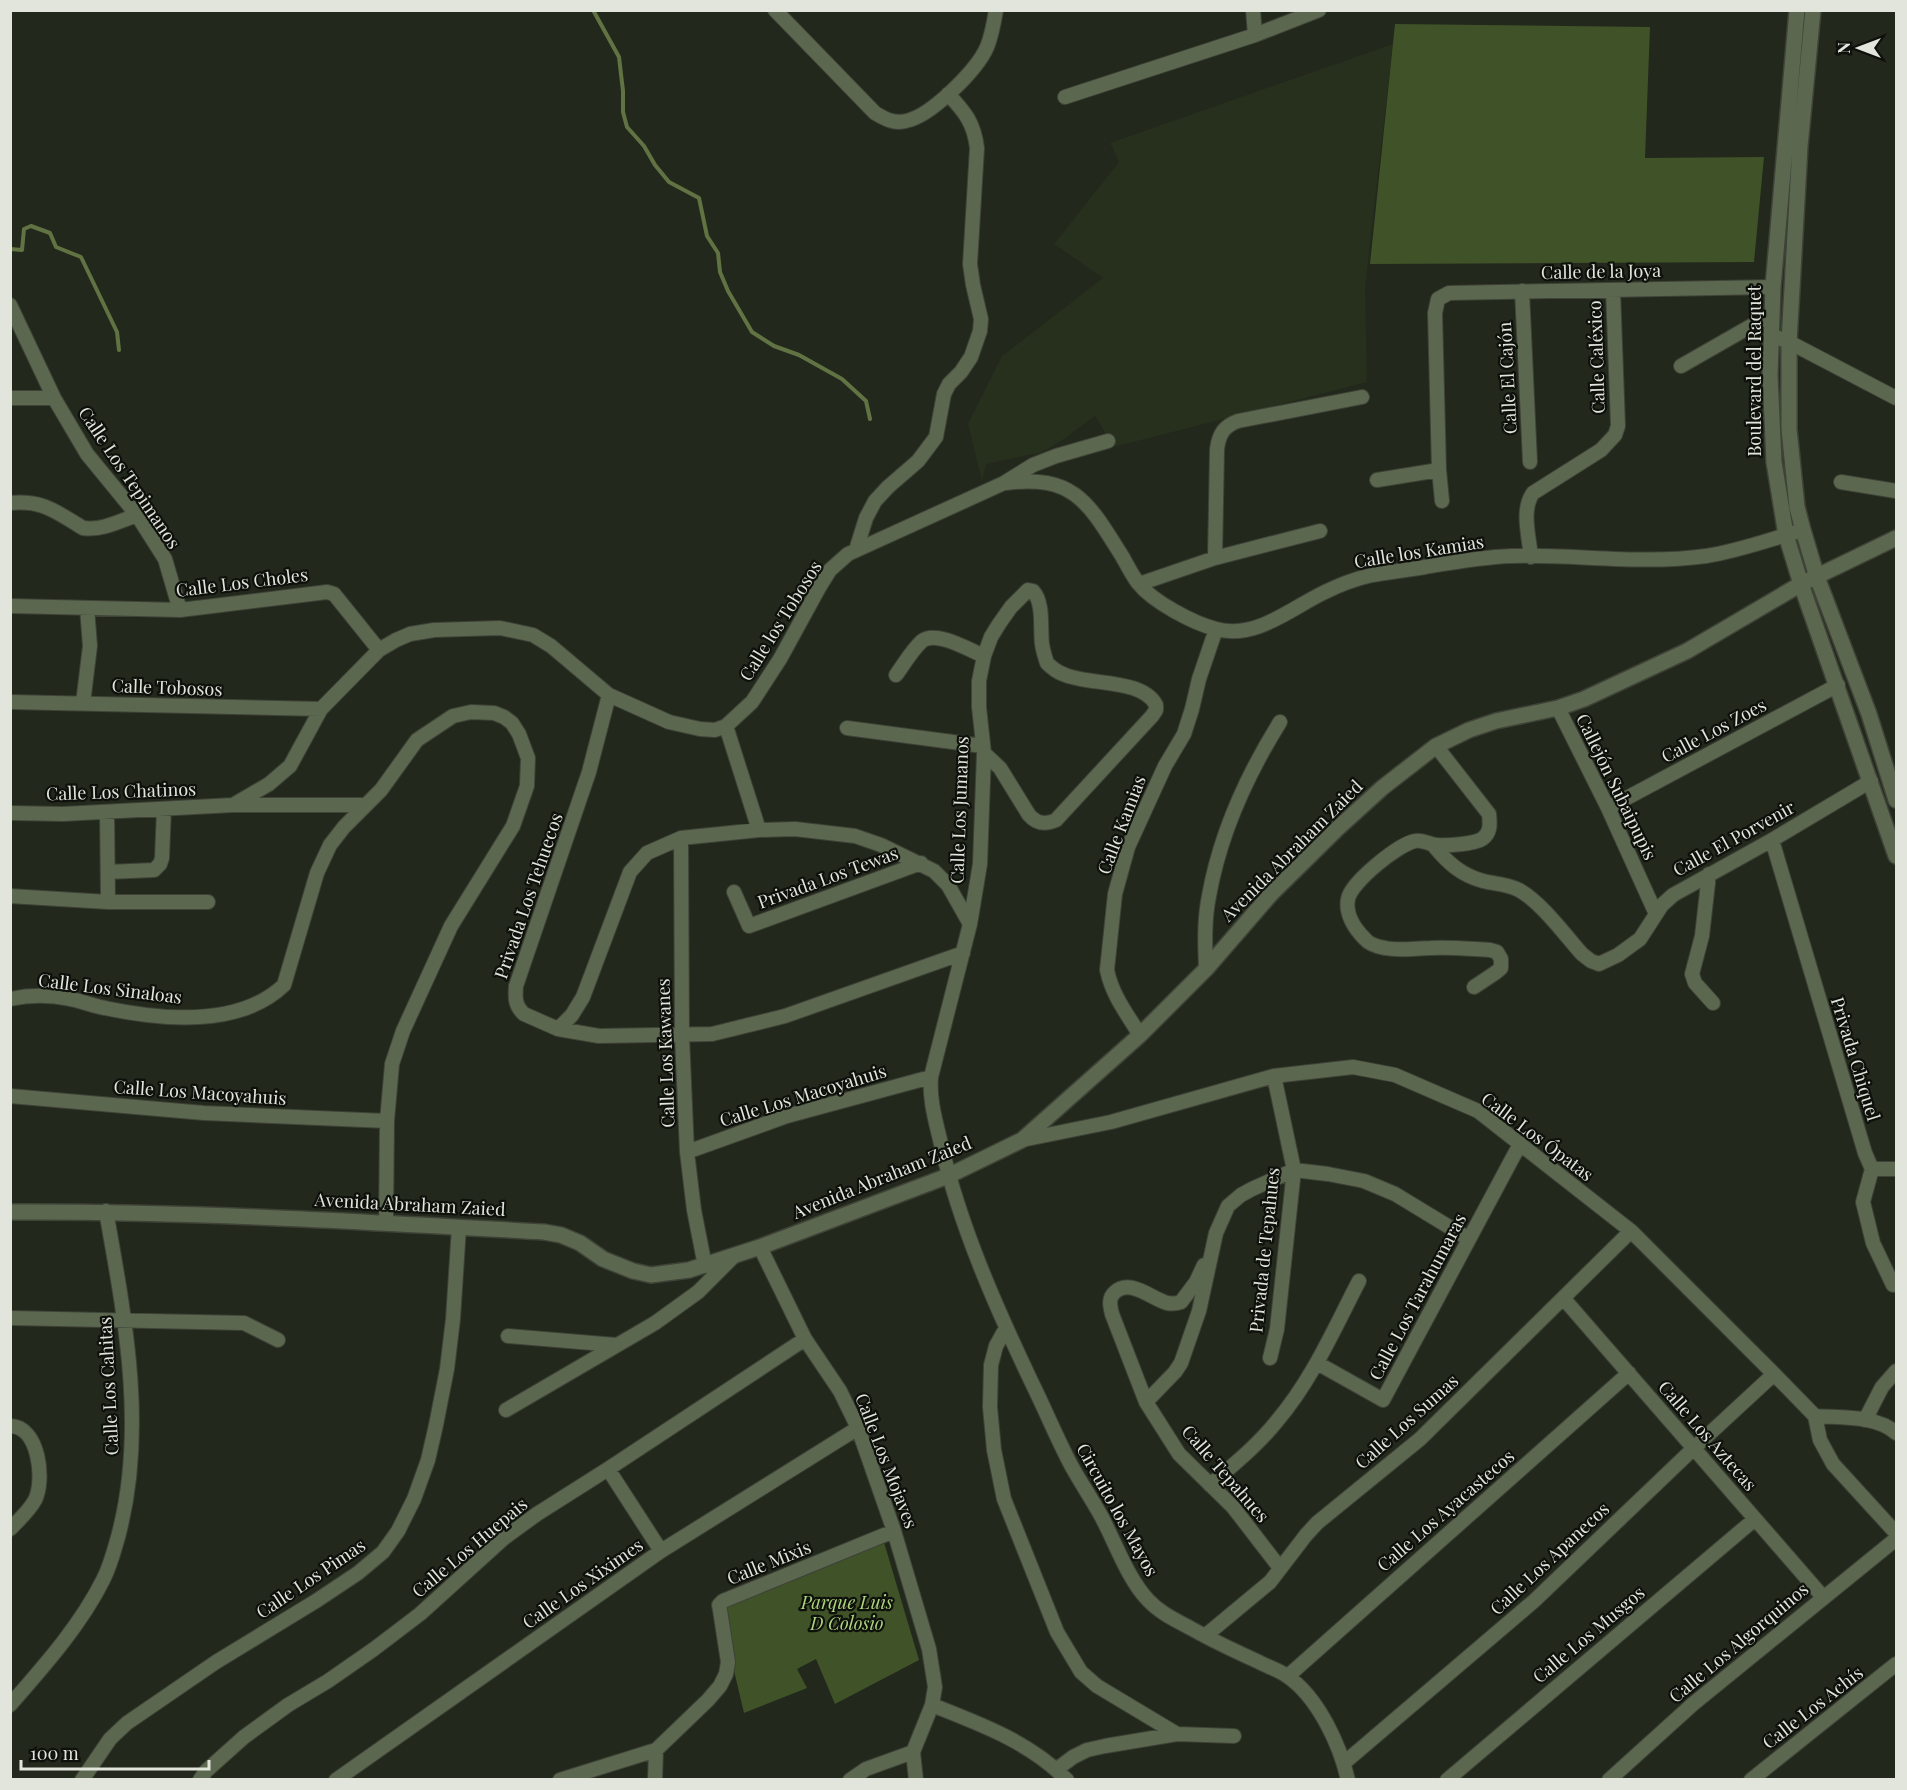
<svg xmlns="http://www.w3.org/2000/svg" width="1907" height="1790" viewBox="0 0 1907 1790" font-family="'Playfair Display',serif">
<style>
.built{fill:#272f1d}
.green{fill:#405228}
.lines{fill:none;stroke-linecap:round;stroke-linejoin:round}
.stream{stroke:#627343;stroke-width:4}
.minor-casing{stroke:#3e4237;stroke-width:16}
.tertiary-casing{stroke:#3e4237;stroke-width:18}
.minor{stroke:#5c674f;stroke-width:14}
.tertiary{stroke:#5c674f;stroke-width:15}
.labels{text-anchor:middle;stroke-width:4.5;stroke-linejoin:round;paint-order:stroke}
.street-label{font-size:18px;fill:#e1e5dc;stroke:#0d100b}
.park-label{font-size:18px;font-style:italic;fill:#aed47e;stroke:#0d100b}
</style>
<rect width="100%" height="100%" fill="#23281c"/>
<path class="built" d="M 1393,44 L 1365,288 L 1367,382 L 1114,447 L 1095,416 L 1061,441 L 1042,452 L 986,464 L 982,482 L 968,424 L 1002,356 L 1103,278 L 1054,244 L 1119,162 L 1110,143 Z"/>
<path class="green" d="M 1395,24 L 1650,27 L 1645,158 L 1764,157 L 1754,262 L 1370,264 Z
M 883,1539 L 919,1660 L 835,1704 L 816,1659 L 797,1669 L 807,1688 L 744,1713 L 731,1658 L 726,1605 Z"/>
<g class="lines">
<path class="stream" d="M 593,10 L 619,57 L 623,91 L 623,112 L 627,127 L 644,146 L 655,165 L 669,182 L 699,198 L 707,236 L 718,253 L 720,272 L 728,291 L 752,332 L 774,346 L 799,355 L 842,379 L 866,401 L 870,419
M 10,249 L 22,250 L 24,229 L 31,226 L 50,233 L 56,247 L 81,257 L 117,332 L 119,350"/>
<g class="minor-casing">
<path id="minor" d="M 775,10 L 875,113 C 885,119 894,124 906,121 C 931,116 977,70 987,47 C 992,35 994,22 996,10
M 1253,10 L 1255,35
M 1065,97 L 1255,35 L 1319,10
M 1522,291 L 1530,462
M 10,305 L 54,398 L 87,454 L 137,515 L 165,559 L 180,610
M 1771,335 L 1789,342 L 1896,398
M 1681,366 L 1772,314
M 10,398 L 54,398
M 1439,470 L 1442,501
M 1377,480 L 1439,470 L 1435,313 L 1438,299 L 1449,293 L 1773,287
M 1841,482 L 1896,491
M 1006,483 C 1075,474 1089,504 1122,556 C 1127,565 1132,575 1138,583 C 1153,602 1193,623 1216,629 C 1256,640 1291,608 1325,592 C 1339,585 1355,579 1372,575 C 1389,572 1408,570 1425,567 C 1454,562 1482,557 1511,556 C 1576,554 1641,565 1706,556 C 1739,551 1771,539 1803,530
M 10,503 C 44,500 56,512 83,528 C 101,531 120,521 137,515
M 856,550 L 866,518 L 875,501 L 888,487 L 918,461 L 936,437 L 944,394 L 949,384 L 961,372 L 971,357 L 980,331 L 981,319 L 973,285 L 970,264 L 977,148 C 974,123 965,112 948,94
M 1531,557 C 1529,536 1521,510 1533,493 L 1601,450 L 1615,435 L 1618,426 L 1613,290
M 1215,558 L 1217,449 C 1219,434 1224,426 1238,421 L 1362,397
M 1139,584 L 1215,558 L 1320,531
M 10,606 L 180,610 L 327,592 L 334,594 L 379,650
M 896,675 C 904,664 912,650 922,641 C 936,630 969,650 984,656
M 609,695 L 589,772 L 516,986 C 515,998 515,1006 524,1014 L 558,1029 L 599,1036 L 712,1034 L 785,1016 L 963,953
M 10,702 L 321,709
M 83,703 L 90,646 L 87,608
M 1558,708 L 1608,808 L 1656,914
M 726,726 L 759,830
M 847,728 L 983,746
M 1436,746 L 1489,814 C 1490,824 1491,833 1482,839 C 1474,844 1447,846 1437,845 C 1429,845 1424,839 1415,841 C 1399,844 1351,882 1348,899 C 1345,914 1355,929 1365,939 C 1369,944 1379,947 1385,948 C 1399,951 1416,948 1431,948 C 1451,947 1470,949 1490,950 L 1497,952 L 1501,959 L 1501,968 L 1495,973 L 1474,987
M 984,753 L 1000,768 L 1029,815 C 1037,824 1045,825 1056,820 L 1152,716 L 1156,710 L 1156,705 C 1142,678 1088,686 1063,674 C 1057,672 1052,668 1047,663 C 1045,657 1043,651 1042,644 C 1040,628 1044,603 1033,591 L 1028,590 L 1011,607 L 999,624 L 991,637 L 984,656 L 979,681 L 979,707 L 984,753 L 980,864 L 970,924 L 931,1077 C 929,1100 936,1122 941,1144 C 960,1226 995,1305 1031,1381 C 1045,1409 1057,1439 1072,1467 C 1081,1483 1091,1498 1100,1514 C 1115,1541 1127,1578 1148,1600 C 1161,1614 1178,1621 1194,1630 C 1215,1642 1237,1652 1259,1662 C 1268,1667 1279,1670 1287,1676 C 1318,1697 1340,1745 1348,1780
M 233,805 L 269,784 L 290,766 L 321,709 L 379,650 L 396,640 L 410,634 L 434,630 L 500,628 L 533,635 L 551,646 L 609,695 L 669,722 L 700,729 L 715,730 L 726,726 L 752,702 L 780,659 L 820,586 L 830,570 L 848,554 L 1004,483 L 1033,465 L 1056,456 L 1108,441
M 1608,808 L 1838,685
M 107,812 L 108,902
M 10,813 L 63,814 L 233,805 L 364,805
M 681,838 L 682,1036 L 687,1152 L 694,1210 L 705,1266
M 1772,840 L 1865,1153 L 1872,1169 L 1863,1202 L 1873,1243 L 1893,1285
M 1434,846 C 1448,863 1461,875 1483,881 C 1495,884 1508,884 1519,890 C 1541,902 1565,935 1582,954 L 1591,961 L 1599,964 L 1618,955 L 1640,939 L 1662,905 L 1673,895 L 1772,840 L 1871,781
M 108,872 L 154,870 L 160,864 L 162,858 L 164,809
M 1709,874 L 1702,936 L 1692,974 L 1695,983 L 1713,1003
M 734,892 L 749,926 L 921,863
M 10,896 L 108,902 L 208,902
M 1206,969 C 1205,945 1204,920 1209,896 C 1220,834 1247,775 1280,722
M 10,999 C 29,995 51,995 70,999 C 82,1001 93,1006 105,1008 C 162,1020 239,1028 284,985 L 317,873 L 330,845 L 344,827 L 381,790 L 417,740 L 453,716 L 471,712 L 494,713 L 504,717 L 512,723 L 519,734 L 528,758 L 527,786 L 513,826 L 451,926 L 403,1031 L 392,1064 L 387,1121 L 386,1222
M 558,1029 L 572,1015 L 583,997 L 630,872 L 647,853 L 681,838 L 759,830 L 795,829 L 855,836 L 881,845 L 934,871 L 948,885 L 970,924
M 1140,1035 C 1127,1014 1112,995 1107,970 L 1115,894 L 1128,847 L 1165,766 L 1184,734 L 1192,709 L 1199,679 L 1216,629
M 10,1096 L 204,1113 L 387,1121
M 1022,1140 L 1111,1122 L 1274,1076 L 1353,1067 L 1395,1075 L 1478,1111 L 1631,1231 L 1774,1374 L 1815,1416 L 1820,1440 L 1833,1464 L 1896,1533
M 687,1152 L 787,1116 L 931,1077
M 1872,1169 L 1896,1169
M 760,1247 L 805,1339 L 840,1391 L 858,1428 L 894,1531 L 929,1649 L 935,1687 L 932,1705 L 913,1752 L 916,1780
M 1204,1265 L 1196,1282 L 1181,1302 C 1176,1304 1173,1304 1167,1303 C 1152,1299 1130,1278 1115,1292 C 1108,1298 1110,1306 1112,1314 L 1146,1402 L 1179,1454 L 1233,1507 L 1280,1568
M 1564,1299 L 1823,1597
M 10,1318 L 244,1323 L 278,1340
M 1006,1328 L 996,1346 L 991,1365 L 990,1407 L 994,1450 L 1004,1499 L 1057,1632 L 1081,1672 L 1097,1686 L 1177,1734
M 508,1336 L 616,1345
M 1270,1358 L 1277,1329 L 1294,1170 L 1274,1076
M 1317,1363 L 1383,1400 L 1520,1144
M 1146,1402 L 1175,1372 L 1181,1363 L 1199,1311 L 1216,1233 L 1228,1206 L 1241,1195 L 1252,1189 L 1294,1170 L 1328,1174 L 1364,1181 L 1395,1194 L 1469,1239
M 506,1410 L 655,1323 L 698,1292 L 735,1255
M 1815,1416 C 1840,1418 1877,1415 1896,1433
M 1865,1420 L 1882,1387 L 1896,1371
M 10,1426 C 39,1426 45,1480 35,1500 C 29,1511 19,1520 10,1529
M 608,1469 L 661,1551
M 1210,1485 C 1233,1465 1258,1445 1277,1421 C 1312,1380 1334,1329 1359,1281
M 1205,1636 L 1270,1582 L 1306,1535 L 1317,1523 L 1420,1439 L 1631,1231
M 1288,1676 L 1629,1373
M 10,1705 C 44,1666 80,1626 103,1580 C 110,1567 114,1551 118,1537 C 147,1430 125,1318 106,1211
M 932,1705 C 980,1724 1030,1742 1067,1780
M 1344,1763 L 1534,1601 L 1694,1448 L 1774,1374
M 1057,1769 L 1073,1757 L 1087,1750 L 1105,1746 L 1177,1734 L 1234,1736
M 82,1780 L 110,1739 L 127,1723 L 216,1662 L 316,1601 L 358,1573 L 383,1552 L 398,1531 L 414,1499 L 428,1460 L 436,1425 L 447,1369 L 453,1319 L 459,1227
M 200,1780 L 206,1771 L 244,1737 L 288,1705 L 328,1681 L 374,1649 L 420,1614 L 504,1538 L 537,1514 L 608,1469 L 805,1339
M 336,1780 L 661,1551 L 858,1428
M 560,1780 L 656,1750 L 708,1700 L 720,1686 L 726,1674 L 728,1662 L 720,1610 L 719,1605 L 723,1601 L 894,1531
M 655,1780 L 656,1750
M 850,1780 L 866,1769 L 913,1752
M 1447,1780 L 1755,1519
M 1609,1780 L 1693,1704 L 1896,1539
M 1751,1780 L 1896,1664"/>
</g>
<g class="tertiary-casing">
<path id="tertiary" d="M 1797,10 L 1773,287 L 1770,375 L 1774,462 L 1786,535 L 1801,584 L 1896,856
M 1813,10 L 1800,146 L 1789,342 L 1789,429 L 1797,507 L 1803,530 L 1817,577 L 1869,714 L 1896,800
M 10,1212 C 189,1211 366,1222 544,1232 L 561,1235 L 580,1243 L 603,1259 L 633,1271 L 651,1275 L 689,1270 L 760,1247 L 948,1176 L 1022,1140 L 1140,1035 L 1206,969 L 1271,894 L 1338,828 L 1382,788 L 1436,746 L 1469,730 L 1496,721 L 1558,708 L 1584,699 L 1687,651 L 1801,584 L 1896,538"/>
</g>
<use href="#minor" class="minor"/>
<use href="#tertiary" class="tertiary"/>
</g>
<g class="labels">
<g class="street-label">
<text transform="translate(1601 272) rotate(-1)" y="6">Calle de la Joya</text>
<text transform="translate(1597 357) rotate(-92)" y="6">Calle Caléxico</text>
<text transform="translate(1755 371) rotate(-90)" y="6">Boulevard del Raquet</text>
<text transform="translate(1508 378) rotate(-93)" y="6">Calle El Cajón</text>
<text transform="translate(129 478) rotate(56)" y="6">Calle Los Tepimanos</text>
<text transform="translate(1419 552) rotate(-9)" y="6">Calle los Kamias</text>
<text transform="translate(242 583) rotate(-7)" y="6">Calle Los Choles</text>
<text transform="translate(781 621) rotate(-58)" y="6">Calle los Tobosos</text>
<text transform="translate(167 688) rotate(2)" y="6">Calle Tobosos</text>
<text transform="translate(1714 731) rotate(-28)" y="6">Calle Los Zoes</text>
<text transform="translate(1616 787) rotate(64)" y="6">Callejón Subaipupis</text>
<text transform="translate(121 792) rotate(-2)" y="6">Calle Los Chatinos</text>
<text transform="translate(960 810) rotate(-88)" y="6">Calle Los Jumanos</text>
<text transform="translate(1122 825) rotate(-69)" y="6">Calle Kamias</text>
<text transform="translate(1734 839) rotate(-29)" y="6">Calle El Porvenir</text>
<text transform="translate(1292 851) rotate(-45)" y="6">Avenida Abraham Zaied</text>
<text transform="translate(828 878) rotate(-20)" y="6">Privada Los Tewas</text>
<text transform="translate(529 896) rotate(-71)" y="6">Privada Los Tehuecos</text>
<text transform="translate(110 989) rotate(7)" y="6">Calle Los Sinaloas</text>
<text transform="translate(666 1053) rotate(-92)" y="6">Calle Los Kawanes</text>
<text transform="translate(1855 1059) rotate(73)" y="6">Privada Chiquel</text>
<text transform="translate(200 1093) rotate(4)" y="6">Calle Los Macoyahuis</text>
<text transform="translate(803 1096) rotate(-17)" y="6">Calle Los Macoyahuis</text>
<text transform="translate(1537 1137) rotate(37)" y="6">Calle Los Ópatas</text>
<text transform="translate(882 1178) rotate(-22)" y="6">Avenida Abraham Zaied</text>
<text transform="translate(410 1205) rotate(3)" y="6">Avenida Abraham Zaied</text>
<text transform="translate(1265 1250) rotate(-84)" y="6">Privada de Tepahues</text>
<text transform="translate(1418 1297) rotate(-62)" y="6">Calle Los Tarahumaras</text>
<text transform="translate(109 1386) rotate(-93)" y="6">Calle Los Cahitas</text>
<text transform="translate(1407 1422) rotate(-42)" y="6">Calle Los Sumas</text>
<text transform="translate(1707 1436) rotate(49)" y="6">Calle Los Aztecas</text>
<text transform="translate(886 1461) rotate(69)" y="6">Calle Los Mojaves</text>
<text transform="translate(1225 1474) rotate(49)" y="6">Calle Tepahues</text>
<text transform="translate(1117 1510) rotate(61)" y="6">Circuito los Mayos</text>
<text transform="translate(1446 1511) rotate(-41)" y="6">Calle Los Ayacastecos</text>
<text transform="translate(470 1548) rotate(-40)" y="6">Calle Los Huepais</text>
<text transform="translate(1550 1559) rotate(-43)" y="6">Calle Los Apanecos</text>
<text transform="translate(769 1563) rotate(-22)" y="6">Calle Mixis</text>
<text transform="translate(311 1579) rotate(-34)" y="6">Calle Los Pimas</text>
<text transform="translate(583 1584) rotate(-35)" y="6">Calle Los Xiximes</text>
<text transform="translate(1589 1635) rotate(-40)" y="6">Calle Los Musgos</text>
<text transform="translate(1739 1643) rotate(-40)" y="6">Calle Los Algorquinos</text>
<text transform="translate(1813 1708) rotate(-38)" y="6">Calle Los Achís</text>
</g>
<g class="park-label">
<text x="847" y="1609">Parque Luis<tspan x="847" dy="21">D Colosio</tspan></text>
</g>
</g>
<rect width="1907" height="1790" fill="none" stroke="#e1e5dc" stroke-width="24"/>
<g transform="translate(1859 48) rotate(270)" stroke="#0d100b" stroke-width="4.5" paint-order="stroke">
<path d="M0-4.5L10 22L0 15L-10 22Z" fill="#e1e5dc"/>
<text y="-9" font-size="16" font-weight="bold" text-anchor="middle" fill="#e1e5dc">N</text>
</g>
<path d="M21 1760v9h188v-9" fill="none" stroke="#e1e5dc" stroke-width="3"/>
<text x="30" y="1760" font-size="18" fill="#e1e5dc" stroke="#0d100b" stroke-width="4.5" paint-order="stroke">100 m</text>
</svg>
